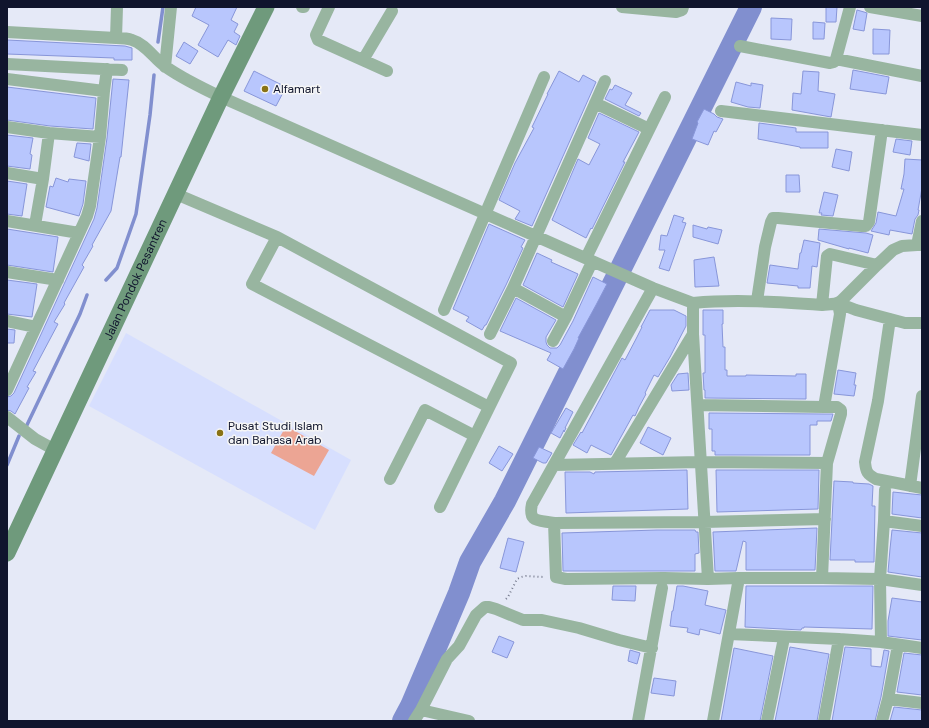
<svg xmlns="http://www.w3.org/2000/svg" width="929" height="728" viewBox="0 0 929 728" font-family="'DM Sans',sans-serif">
<style>
.built{fill:#d7dffe}
.green{fill:#eca594}
.lines{fill:none;stroke-linecap:round;stroke-linejoin:round}
.stream{stroke:#818fcf;stroke-width:3.5}
.river{stroke:#818fcf;stroke-width:22}
.building{fill:#b8c6fd;stroke:#8896d9}
.path{stroke:#767b8e;stroke-width:2;stroke-dasharray:1 3;stroke-linecap:butt}
.street{stroke:#98b5a0;stroke-width:12}
.secondary{stroke:#6f9a7c;stroke-width:17}
.poi-dot{fill:#897215;stroke:#f6f6f6;stroke-width:1.5}
.labels{text-anchor:middle;stroke-width:3;stroke-linejoin:round;paint-order:stroke}
.poi-label{font-size:12px;fill:#10152d;stroke:#f6f6f6;text-anchor:start}
.street-label{font-size:12px;fill:#10152d;stroke:#f6f6f6}
</style>
<rect width="100%" height="100%" fill="#e5e9f7"/>
<path class="built" d="M 126,333 L 351,460 L 315,530 L 89,406 Z"/>
<path class="green" d="M 286,426 L 329,450 L 314,476 L 271,453 Z"/>
<g class="lines">
<path class="stream" d="M 158,42 L 163,7
M 106,280 L 117,268 L 136,214 L 150,115 L 154,75
M 26,427 L 80,314 L 87,295
M 7,465 L 19,436"/>
<path class="river" d="M 403,721 L 411,706 L 459,593 L 470,562 L 505,501 L 751,7"/>
</g>
<path class="building" d="M 196,7 L 237,7 L 231,20 L 238,24 L 234,32 L 240,36 L 236,45 L 228,40 L 218,57 L 198,45 L 209,25 L 192,16 Z
M 826,7 L 837,7 L 836,22 L 826,22 Z
M 857,10 L 864,12 L 867,13 L 864,31 L 853,29 Z
M 771,18 L 792,19 L 791,40 L 771,39 Z
M 813,22 L 825,23 L 824,39 L 813,39 Z
M 873,29 L 890,30 L 889,54 L 873,54 Z
M 7,40 L 125,46 L 132,48 L 132,60 L 114,60 L 114,58 L 7,54 Z
M 184,42 L 198,51 L 190,64 L 176,56 Z
M 853,70 L 889,77 L 886,94 L 850,89 Z
M 254,71 L 286,87 L 276,106 L 244,91 Z
M 559,71 L 579,82 L 583,75 L 596,82 L 532,226 L 515,219 L 520,211 L 499,200 L 515,163 L 534,128 L 532,127 L 548,94 L 547,94 Z
M 803,71 L 819,72 L 818,91 L 835,94 L 831,117 L 792,110 L 793,93 L 801,94 Z
M 113,79 L 129,80 L 121,157 L 120,157 L 111,211 L 92,245 L 93,246 L 82,265 L 84,267 L 64,303 L 65,304 L 54,322 L 58,324 L 33,371 L 36,372 L 27,387 L 29,388 L 15,414 L 11,411 L 7,410 L 7,397 L 11,396 L 14,393 L 94,219 L 97,208 L 107,138 Z
M 736,82 L 751,86 L 751,83 L 763,85 L 760,108 L 748,107 L 731,102 Z
M 615,85 L 632,93 L 625,105 L 641,113 L 639,116 L 605,99 L 610,89 L 612,90 Z
M 7,87 L 96,98 L 93,129 L 50,126 L 7,120 Z
M 704,109 L 714,114 L 717,117 L 723,119 L 716,132 L 714,131 L 708,145 L 692,139 L 698,123 L 697,122 Z
M 599,113 L 639,132 L 623,162 L 625,162 L 592,229 L 591,228 L 586,238 L 552,220 L 578,159 L 589,165 L 600,144 L 588,138 Z
M 759,123 L 796,128 L 796,132 L 828,132 L 828,148 L 800,148 L 800,147 L 758,139 Z
M 7,135 L 33,138 L 30,154 L 32,155 L 30,169 L 7,166 Z
M 896,139 L 912,141 L 910,155 L 893,152 Z
M 77,143 L 91,144 L 89,161 L 74,157 Z
M 836,149 L 852,152 L 849,171 L 832,167 Z
M 905,159 L 922,160 L 922,188 L 918,210 L 919,210 L 918,215 L 915,219 L 912,234 L 890,230 L 889,235 L 871,231 L 876,223 L 878,212 L 896,216 L 904,189 L 901,189 L 904,174 Z
M 786,175 L 799,175 L 800,192 L 786,192 Z
M 56,178 L 68,182 L 69,179 L 86,181 L 83,204 L 79,216 L 46,207 L 50,186 L 53,187 Z
M 7,181 L 27,184 L 22,216 L 7,214 Z
M 824,192 L 838,195 L 833,216 L 821,215 L 822,213 L 819,213 Z
M 674,215 L 684,218 L 682,222 L 686,223 L 669,271 L 659,268 L 665,250 L 659,250 L 661,235 L 667,236 Z
M 489,224 L 525,240 L 521,247 L 523,248 L 506,285 L 486,325 L 485,325 L 482,330 L 466,321 L 469,317 L 453,309 Z
M 693,225 L 707,229 L 708,227 L 722,230 L 718,244 L 693,237 Z
M 7,229 L 58,237 L 53,272 L 7,265 Z
M 819,229 L 866,233 L 873,235 L 868,253 L 849,248 L 849,249 L 818,240 Z
M 804,240 L 820,243 L 817,267 L 812,266 L 810,288 L 798,288 L 798,286 L 767,283 L 770,265 L 798,269 L 800,253 L 801,253 Z
M 537,253 L 552,260 L 551,262 L 578,274 L 563,307 L 523,285 Z
M 714,257 L 719,286 L 695,287 L 694,260 Z
M 593,277 L 607,284 L 596,305 L 578,338 L 579,338 L 574,349 L 563,369 L 547,360 L 551,353 L 500,331 L 516,298 L 556,320 L 546,337 L 546,342 L 547,345 L 550,348 L 557,348 L 560,345 L 573,321 Z
M 7,280 L 37,284 L 32,317 L 7,314 Z
M 650,310 L 674,310 L 686,316 L 686,326 L 670,357 L 658,377 L 654,375 L 645,393 L 646,394 L 639,407 L 635,416 L 633,415 L 611,455 L 591,445 L 587,453 L 573,445 L 581,432 L 582,433 L 622,358 L 625,360 L 637,337 L 642,327 L 641,327 Z
M 703,310 L 723,310 L 723,324 L 722,324 L 723,347 L 725,347 L 725,370 L 727,370 L 727,376 L 746,376 L 746,375 L 796,376 L 796,374 L 806,374 L 806,399 L 705,398 L 705,390 L 704,390 L 703,373 L 705,373 L 705,335 L 703,335 Z
M 7,329 L 15,330 L 14,343 L 7,343 Z
M 838,370 L 856,373 L 854,385 L 856,385 L 854,396 L 834,394 Z
M 688,373 L 689,390 L 672,391 L 671,385 L 678,374 Z
M 566,408 L 573,412 L 565,428 L 566,428 L 564,432 L 564,430 L 560,438 L 551,433 Z
M 709,413 L 824,414 L 833,414 L 831,421 L 817,421 L 817,425 L 810,425 L 810,455 L 715,455 L 715,451 L 712,451 L 712,429 L 709,429 Z
M 648,427 L 671,438 L 663,455 L 640,443 Z
M 499,446 L 513,454 L 502,471 L 489,463 Z
M 539,447 L 552,453 L 546,463 L 543,463 L 533,458 Z
M 687,470 L 688,509 L 566,513 L 565,472 L 590,472 L 594,474 L 595,472 Z
M 716,470 L 819,470 L 818,509 L 717,512 Z
M 834,481 L 853,482 L 853,483 L 869,484 L 873,486 L 872,506 L 875,506 L 874,562 L 855,562 L 855,560 L 830,560 Z
M 893,492 L 922,495 L 922,518 L 892,514 Z
M 817,528 L 815,570 L 746,570 L 746,542 L 743,541 L 736,571 L 715,571 L 713,532 Z
M 657,530 L 695,530 L 696,532 L 698,532 L 699,553 L 695,554 L 695,571 L 563,571 L 562,533 Z
M 892,530 L 922,533 L 922,577 L 888,572 L 890,549 Z
M 508,538 L 524,542 L 516,572 L 500,568 Z
M 613,586 L 636,586 L 635,601 L 612,600 Z
M 677,586 L 683,586 L 708,591 L 705,605 L 726,610 L 720,634 L 700,629 L 699,635 L 687,632 L 688,628 L 670,626 L 672,611 L 673,611 Z
M 746,586 L 873,586 L 872,629 L 804,627 L 804,628 L 802,628 L 801,630 L 745,627 Z
M 892,598 L 922,602 L 922,640 L 888,636 L 888,621 Z
M 499,636 L 514,642 L 507,658 L 492,652 Z
M 790,647 L 829,654 L 817,721 L 775,721 Z
M 845,647 L 871,649 L 871,666 L 881,667 L 884,650 L 889,651 L 881,697 L 875,721 L 832,721 Z
M 734,648 L 773,656 L 760,721 L 721,721 Z
M 630,650 L 640,653 L 637,664 L 628,661 Z
M 904,653 L 922,655 L 922,695 L 897,692 Z
M 654,678 L 676,681 L 674,696 L 651,693 Z
M 894,707 L 922,710 L 922,721 L 890,721 Z"/>
<g class="lines">
<path class="path" d="M 506,599 L 508,597 L 517,579 L 521,577 L 526,576 L 544,577"/>
<path class="street" d="M 302,7 L 304,7
M 329,7 L 316,35 L 318,40 L 387,71
M 622,7 L 676,12 L 682,10 L 683,7
M 870,7 L 922,16
M 7,32 L 116,38 C 121,38 127,38 132,40 C 146,44 154,59 166,67 C 183,79 202,88 221,97 L 653,288 L 693,303 L 693,334 L 708,579 L 739,578 L 822,578 L 880,579 L 922,585
M 116,38 L 117,7
M 740,46 L 830,63 L 834,62 L 836,59 L 850,7
M 836,59 L 922,76
M 363,60 L 392,11
M 7,64 L 122,70
M 165,67 L 171,7
M 7,79 L 104,91
M 595,103 L 649,129
M 721,111 L 922,135
M 7,127 L 49,133 L 100,137
M 7,173 L 43,179
M 176,194 L 277,237 L 511,363 L 440,507
M 7,221 L 79,233
M 35,225 L 43,179 L 49,133
M 277,237 L 252,284 L 489,407
M 917,245 L 922,221
M 586,258 L 665,97
M 7,272 L 58,280
M 513,288 L 566,317
M 653,288 L 532,504 C 528,523 538,520 554,523 L 704,522 L 825,519
M 757,301 L 765,247 L 771,222 L 773,218 L 778,218 L 862,226 L 866,226 L 869,222 L 882,130
M 693,303 C 736,299 779,302 822,305 C 829,304 836,305 841,301 L 877,265 L 893,250 L 902,246 L 917,245 L 922,245
M 838,303 L 856,310 L 905,323 L 922,323
M 822,305 L 827,256 L 830,254 L 877,265
M 444,310 L 544,77
M 890,319 L 878,401 L 865,462 C 866,472 867,474 876,479 L 922,488
M 7,321 L 36,327
M 490,334 L 513,288 L 605,81
M 553,341 L 566,317 L 592,262
M 7,390 L 87,216 L 90,206 L 100,137 L 104,91 L 107,69
M 698,405 L 824,407 L 837,407 L 841,410 L 841,414 L 827,463 L 822,578
M 824,407 L 840,314 L 838,303
M 7,417 L 35,439 L 55,450
M 615,463 L 693,334
M 554,465 L 700,462 L 827,463
M 390,479 L 425,410 L 475,436
M 910,486 L 922,396
M 884,521 L 922,526
M 554,523 L 556,577 L 566,579 L 664,578 L 708,579
M 729,634 L 839,639 L 881,642 L 922,648
M 881,642 L 880,579 L 884,521 L 885,490
M 888,699 L 922,703
M 421,710 L 447,659 L 459,646 L 476,615 L 485,607 L 489,607 L 496,609 L 523,620 L 542,620 L 579,628 L 619,640 L 652,648
M 414,721 L 421,710 L 469,721
M 638,721 L 662,588
M 713,721 L 739,578
M 767,721 L 784,638
M 824,721 L 839,639
M 882,721 L 888,699 L 898,645"/>
<path class="secondary" id="s1" d="M 7,553 L 221,97 L 266,7"/>
</g>
<g class="poi-dot">
<circle cx="265" cy="89" r="4"/>
<circle cx="220" cy="433" r="4"/>
</g>
<g class="labels">
<g class="poi-label">
<text x="273" y="93">Alfamart</text>
<text x="228" y="430">Pusat Studi Islam<tspan x="228" dy="14">dan Bahasa Arab</tspan></text>
</g>
<g class="street-label">
<text dy="4" stroke="none"><textPath href="#s1" startOffset="302">Jalan Pondok Pesantren</textPath></text>
</g>
</g>
<rect width="929" height="728" fill="none" stroke="#10152d" stroke-width="16"/>
</svg>
